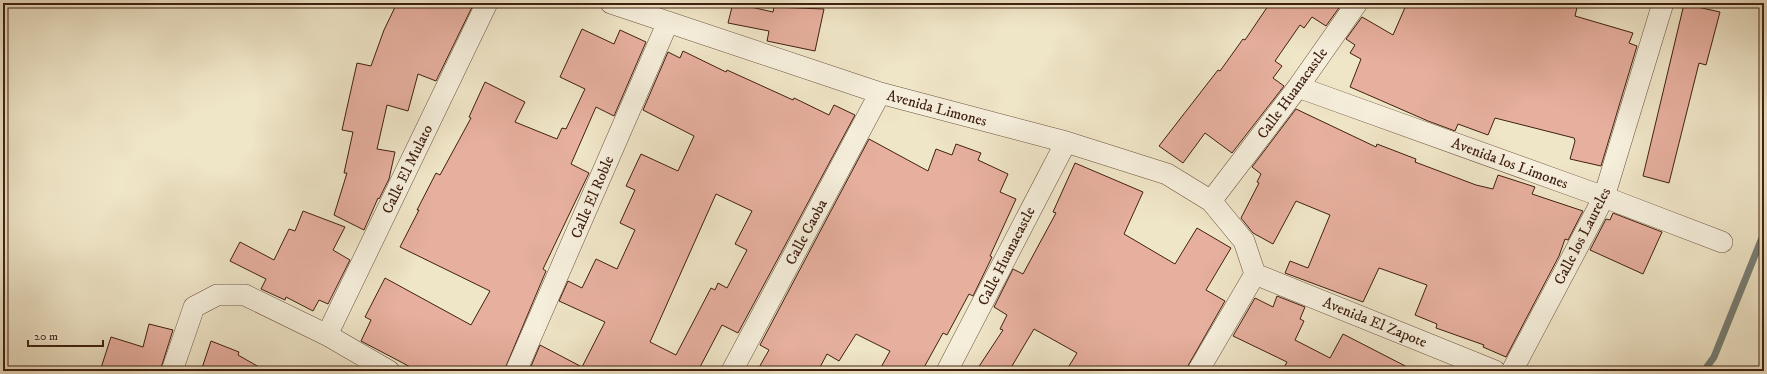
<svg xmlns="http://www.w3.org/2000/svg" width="1767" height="374" viewBox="0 0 1767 374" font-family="'IM FELL DW Pica',serif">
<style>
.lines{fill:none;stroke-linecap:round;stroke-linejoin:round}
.stream{stroke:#767f76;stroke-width:7}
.building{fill:#e6af9e;stroke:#402010;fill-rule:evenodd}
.minor-casing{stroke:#6c513e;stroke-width:22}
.minor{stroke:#f5eedb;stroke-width:21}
.labels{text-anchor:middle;stroke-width:3;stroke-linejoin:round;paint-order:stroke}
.street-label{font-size:15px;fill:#402010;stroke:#f5eedb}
</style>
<rect width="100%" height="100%" fill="#efe5c7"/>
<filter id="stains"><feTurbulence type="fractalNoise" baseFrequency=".005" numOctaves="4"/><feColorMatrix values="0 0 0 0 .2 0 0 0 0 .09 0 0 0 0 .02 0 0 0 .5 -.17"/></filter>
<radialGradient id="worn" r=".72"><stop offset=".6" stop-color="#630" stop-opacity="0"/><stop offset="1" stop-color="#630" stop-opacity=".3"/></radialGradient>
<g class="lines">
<path class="stream" d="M 1704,371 L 1714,357 L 1764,233"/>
</g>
<path class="building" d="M 397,3 L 474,3 L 436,81 L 418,74 L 408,111 L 387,105 L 377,149 L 395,152 L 389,179 L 379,199 L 378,198 L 364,230 L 334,215 L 347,173 L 344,173 L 353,132 L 342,130 L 357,63 L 371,66 L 384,30 Z
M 733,3 L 773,12 L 774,7 L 824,9 L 815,51 L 767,41 L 769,31 L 728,23 Z
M 1270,3 L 1336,3 L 1341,5 L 1326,26 L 1312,17 L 1304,28 L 1300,25 L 1275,61 L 1282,66 L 1273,78 L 1284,86 L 1232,153 L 1205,133 L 1183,163 L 1159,146 L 1218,70 L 1220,71 L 1243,39 L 1245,40 Z
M 1407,3 L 1578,3 L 1575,16 L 1633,33 L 1629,43 L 1637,46 L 1601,166 L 1570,159 L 1575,141 L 1574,138 L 1495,118 L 1488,135 L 1458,124 L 1455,131 L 1428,121 L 1350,87 L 1361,59 L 1350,53 L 1355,45 L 1346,39 L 1362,17 L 1393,35 Z
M 1684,4 L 1720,12 L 1706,65 L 1699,63 L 1669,183 L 1643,176 Z
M 582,29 L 614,44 L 620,30 L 646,42 L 614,116 L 596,107 L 571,164 L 589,173 L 543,269 L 546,271 L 504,371 L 418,371 L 361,341 L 371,320 L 365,317 L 385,278 L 471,325 L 490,291 L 400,247 L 419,210 L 417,210 L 436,173 L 440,175 L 471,118 L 469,117 L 485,82 L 525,102 L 515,122 L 557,139 L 562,128 L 566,129 L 585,89 L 560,77 Z
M 683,51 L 726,72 L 727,70 L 793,100 L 794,98 L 829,115 L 834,105 L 855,115 L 738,333 L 722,325 L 700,367 L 709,371 L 529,371 L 540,345 L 582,367 L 605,322 L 559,301 L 568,281 L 582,288 L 596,259 L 617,269 L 635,230 L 620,223 L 635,190 L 626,186 L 641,154 L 678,171 L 694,136 L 643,110 L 668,52 L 680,58 ZM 716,194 L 752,211 L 735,244 L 747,250 L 727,288 L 718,283 L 715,290 L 711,288 L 676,355 L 650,342 Z
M 1296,109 L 1376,147 L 1377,144 L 1416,159 L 1415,162 L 1476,185 L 1493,189 L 1498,175 L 1535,187 L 1532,194 L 1583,211 L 1568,240 L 1565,239 L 1559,256 L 1506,357 L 1483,347 L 1484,345 L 1436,328 L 1437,324 L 1415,315 L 1427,285 L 1379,268 L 1363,302 L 1285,273 L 1290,261 L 1308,268 L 1330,215 L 1296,201 L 1273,244 L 1253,233 L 1241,218 L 1259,183 L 1257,182 L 1261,174 L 1252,167 Z
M 869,139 L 928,171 L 936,149 L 952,155 L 956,144 L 981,153 L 978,160 L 1008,174 L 1000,192 L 1016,199 L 990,256 L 992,257 L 973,296 L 969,294 L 947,335 L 943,333 L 922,371 L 879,371 L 890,351 L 856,334 L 839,361 L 827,354 L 818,371 L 757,371 L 769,350 L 760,345 Z
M 1075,163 L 1143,192 L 1124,234 L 1175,264 L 1197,228 L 1231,248 L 1206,290 L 1225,301 L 1185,371 L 1066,371 L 1077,353 L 1034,329 L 1009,371 L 976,371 L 1003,330 L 1000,329 L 1007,315 L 994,307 L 1013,269 L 1023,274 L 1056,213 L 1053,212 Z
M 303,211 L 345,227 L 333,250 L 350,260 L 328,304 L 319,300 L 313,311 L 286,297 L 285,300 L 261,289 L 266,279 L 230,261 L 240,242 L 274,260 L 289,229 L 295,231 Z
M 1613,213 L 1662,232 L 1643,274 L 1590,250 L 1606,219 L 1610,220 Z
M 1277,296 L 1305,307 L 1300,319 L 1304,321 L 1295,340 L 1330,358 L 1343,334 L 1415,371 L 1282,371 L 1287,362 L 1233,336 L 1255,298 L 1273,307 Z
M 149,324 L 173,330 L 160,371 L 100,371 L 111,337 L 143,347 Z
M 211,341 L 239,352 L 238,355 L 266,371 L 201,371 Z"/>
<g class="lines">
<g class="minor-casing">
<path id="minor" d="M 611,3 L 880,93 L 1066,142 L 1167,174 L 1211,201 L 1244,241 L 1255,274 L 1198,371
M 1298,87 L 1604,197 L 1722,242
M 1211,201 L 1298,87 L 1357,3
M 1255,274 L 1495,371
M 327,335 L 487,3
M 172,371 L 194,307 L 217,295 L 245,295 L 327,335 L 389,371
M 516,371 L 668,22
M 732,371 L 880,93
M 947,371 L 1066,142
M 1512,371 L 1604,197 L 1663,3"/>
</g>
<use href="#minor" class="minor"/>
</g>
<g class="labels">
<g class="street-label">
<text transform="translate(1292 93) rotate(-54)" y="5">Calle Huanacastle</text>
<text transform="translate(937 108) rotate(15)" y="5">Avenida Limones</text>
<text transform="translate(1510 163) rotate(20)" y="5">Avenida los Limones</text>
<text transform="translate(407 169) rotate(-64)" y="5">Calle El Mulato</text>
<text transform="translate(592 197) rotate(-67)" y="5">Calle El Roble</text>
<text transform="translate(806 232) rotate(-62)" y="5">Calle Caoba</text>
<text transform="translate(1582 236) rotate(-63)" y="5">Calle los Laureles</text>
<text transform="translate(1006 256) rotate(-63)" y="5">Calle Huanacastle</text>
<text transform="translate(1375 322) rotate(22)" y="5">Avenida El Zapote</text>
</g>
</g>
<rect width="1767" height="374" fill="none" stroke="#efe5c7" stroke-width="16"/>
<rect x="4" y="4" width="1759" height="366" fill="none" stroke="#402010" stroke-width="2"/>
<rect x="8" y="8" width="1751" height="358" fill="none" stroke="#402010"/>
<path d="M28 340v6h75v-6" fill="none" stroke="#402010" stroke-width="2"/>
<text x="34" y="340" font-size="12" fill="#402010" stroke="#f5eedb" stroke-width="3" paint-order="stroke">20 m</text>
<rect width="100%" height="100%" filter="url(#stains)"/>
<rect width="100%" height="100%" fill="url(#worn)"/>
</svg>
